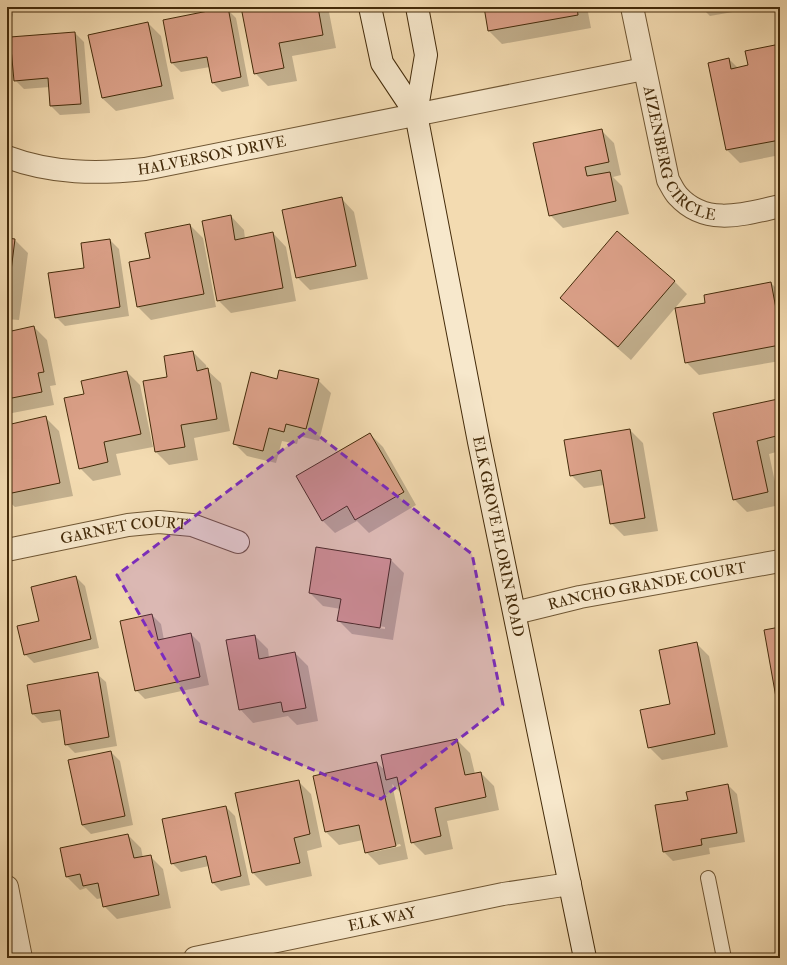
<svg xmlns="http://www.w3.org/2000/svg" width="787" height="965" viewBox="0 0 787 965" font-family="'IM FELL Double Pica',serif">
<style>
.shadow{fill:#0003;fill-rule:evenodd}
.building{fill:#dba088;stroke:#442b0a}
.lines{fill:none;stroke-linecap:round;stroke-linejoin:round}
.service-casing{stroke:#705734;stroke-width:16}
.minor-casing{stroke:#705734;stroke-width:24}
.tertiary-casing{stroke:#705734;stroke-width:24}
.secondary-casing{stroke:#442b0a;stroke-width:24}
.service{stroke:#f7e8cc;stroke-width:14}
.minor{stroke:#f7e8cc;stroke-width:22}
.tertiary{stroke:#f7e8cc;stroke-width:22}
.secondary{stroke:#f7e8cc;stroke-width:22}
.marked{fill:#7b2cbf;fill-opacity:0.2;stroke:#7b2cbf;stroke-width:3;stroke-dasharray:8 5;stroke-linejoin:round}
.labels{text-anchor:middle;stroke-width:4;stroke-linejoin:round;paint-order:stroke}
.street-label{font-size:15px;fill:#442b0a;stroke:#f7e8cc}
</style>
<rect width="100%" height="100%" fill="#f3dbb1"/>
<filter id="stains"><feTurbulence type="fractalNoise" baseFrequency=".005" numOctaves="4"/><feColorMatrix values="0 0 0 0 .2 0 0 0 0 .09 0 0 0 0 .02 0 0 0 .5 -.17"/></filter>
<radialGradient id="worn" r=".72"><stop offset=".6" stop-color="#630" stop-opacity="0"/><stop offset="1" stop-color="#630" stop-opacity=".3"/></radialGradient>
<path class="shadow" d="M 242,7 L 328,7 L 336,48 L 292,56 L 297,81 L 268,86 L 255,73 Z
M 485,7 L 587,7 L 591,28 L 502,44 L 489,31 Z
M 701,7 L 761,7 L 710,16 Z
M 7,8 L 13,14 L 7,37 Z
M 227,9 L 236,18 L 249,86 L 222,92 L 213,83 L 210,67 L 181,72 L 172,63 Z
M 148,23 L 161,36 L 174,99 L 116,111 L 102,98 L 90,35 Z
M 75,33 L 84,42 L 90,113 L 60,115 L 51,106 L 50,87 L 24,89 L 15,80 Z
M 780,45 L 780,155 L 740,163 L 727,150 L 709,64 L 729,59 L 738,68 L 749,66 Z
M 601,130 L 614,143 L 621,175 L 613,177 L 622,186 L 629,214 L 563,228 L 550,215 Z
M 341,198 L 354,212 L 368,279 L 310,290 L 297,277 Z
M 231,216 L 244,230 L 245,239 L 273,233 L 286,247 L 296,301 L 231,313 L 218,300 Z
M 190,225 L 203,238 L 216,307 L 151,320 L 138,307 L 151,259 Z
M 7,239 L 15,240 L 28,253 L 19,320 L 7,319 Z
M 110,240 L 119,249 L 129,316 L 65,326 L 56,317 L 85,269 Z
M 674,281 L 687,294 L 631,360 L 574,310 L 561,297 Z
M 771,283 L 780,292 L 780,361 L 699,375 L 686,362 L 706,304 Z
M 34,327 L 47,340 L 56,385 L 50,386 L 54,405 L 7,414 L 7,333 Z
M 193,352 L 206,365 L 207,370 L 221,383 L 230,431 L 194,438 L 198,460 L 169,465 L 156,452 L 168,378 Z
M 127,372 L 140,385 L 153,447 L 116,454 L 121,475 L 93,481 L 80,468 L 85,394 Z
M 278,380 L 318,380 L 331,393 L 319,441 L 299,436 L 297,444 L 282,441 L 276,463 L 247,456 L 234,443 Z
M 778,400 L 780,402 L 780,451 L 769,454 L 780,505 L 747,512 L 734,499 L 715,413 Z
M 46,418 L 59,431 L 73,496 L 15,507 L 7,500 L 7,426 Z
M 630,430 L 643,443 L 658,531 L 624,536 L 611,523 L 604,485 L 584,488 L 571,475 Z
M 370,434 L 383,447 L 416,505 L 369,533 L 357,521 L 335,533 L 322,520 Z
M 317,548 L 391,560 L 404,573 L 393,640 L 352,634 L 338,620 L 341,609 L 323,606 L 310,593 ZM 352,622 L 385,627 L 385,629 L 352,624 Z
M 76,577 L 85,586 L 99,648 L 34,663 L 25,654 L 40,622 Z
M 152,615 L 161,624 L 164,640 L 191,634 L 200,643 L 209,685 L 145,699 L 136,690 Z
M 255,636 L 268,649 L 269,658 L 295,653 L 308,666 L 318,721 L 297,725 L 288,716 L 253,723 L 240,709 Z
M 696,643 L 709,656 L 728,747 L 662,760 L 649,747 L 671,705 Z
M 97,674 L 106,682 L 117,746 L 75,753 L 66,744 L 62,720 L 42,723 L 33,714 L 28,686 Z
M 457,740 L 470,753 L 475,774 L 481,773 L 494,786 L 499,810 L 447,821 L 453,849 L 425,855 L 412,842 L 400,792 L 392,784 L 408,859 L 379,865 L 366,852 L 363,840 L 339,845 L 326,832 L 377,763 L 386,771 ZM 400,844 L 401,846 L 374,852 L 374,850 Z
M 111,752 L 120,761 L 133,825 L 91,834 L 82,825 Z
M 298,781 L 311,794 L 322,847 L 307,851 L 312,876 L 266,886 L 253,873 Z
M 728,785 L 737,794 L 745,842 L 709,848 L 710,854 L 673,861 L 664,852 L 689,800 Z
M 226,807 L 235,816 L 250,885 L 221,891 L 212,882 L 209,866 L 181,872 L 172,863 Z
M 128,835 L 141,848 L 143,858 L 150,856 L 163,869 L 171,908 L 117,919 L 104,906 L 102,898 L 97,899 L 86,888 L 80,890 L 67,877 Z"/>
<path class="building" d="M 228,7 L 241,77 L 212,83 L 207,57 L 171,63 L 163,20 Z
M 241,7 L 318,7 L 323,35 L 279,43 L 284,68 L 254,74 Z
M 484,7 L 577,7 L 578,15 L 488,31 Z
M 148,22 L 162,86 L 102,98 L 88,35 Z
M 75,32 L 81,104 L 50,106 L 48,78 L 14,81 L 10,37 Z
M 780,44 L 780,140 L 726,150 L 708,63 L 729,58 L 731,69 L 748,65 L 745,51 Z
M 602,129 L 609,162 L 585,167 L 587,176 L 610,172 L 616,201 L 549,216 L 533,143 Z
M 342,197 L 356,266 L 296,278 L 282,210 Z
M 231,215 L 235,240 L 273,232 L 283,288 L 217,301 L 202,221 Z
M 190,224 L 204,294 L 137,307 L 129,262 L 150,258 L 145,233 Z
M 617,231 L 675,281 L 618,347 L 560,298 Z
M 7,238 L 15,239 L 7,303 Z
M 110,239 L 120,307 L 55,318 L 48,273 L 84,268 L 81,243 Z
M 771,282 L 780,330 L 780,345 L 685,363 L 675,308 L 705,303 L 704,295 Z
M 34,326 L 44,372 L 38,373 L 42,392 L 7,399 L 7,332 Z
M 193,351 L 197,371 L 208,368 L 217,419 L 181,425 L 185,447 L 155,452 L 143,381 L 167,377 L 164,356 Z
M 279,370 L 319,379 L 306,429 L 286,424 L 284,432 L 269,428 L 263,451 L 233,444 L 251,372 L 277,379 Z
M 127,371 L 141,434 L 104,442 L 108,462 L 79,469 L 64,398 L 84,394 L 81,381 Z
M 778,399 L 780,405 L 780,435 L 757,441 L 768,492 L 733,500 L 713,413 Z
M 46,416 L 60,483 L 7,494 L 7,425 Z
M 630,429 L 645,518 L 610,524 L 601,470 L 570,476 L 564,440 Z
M 370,433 L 404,492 L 355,520 L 347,506 L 322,521 L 296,476 Z
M 316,547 L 391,559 L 380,628 L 337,621 L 341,599 L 309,593 Z
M 76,576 L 91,639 L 24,655 L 17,626 L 39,621 L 31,587 Z
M 152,614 L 158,640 L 191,633 L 200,677 L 135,691 L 120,621 Z
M 780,627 L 780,720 L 764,630 Z
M 255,635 L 259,659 L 295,652 L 306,708 L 283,712 L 281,702 L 239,710 L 226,640 Z
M 697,642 L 715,734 L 648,748 L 640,710 L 670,704 L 659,650 Z
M 98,672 L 109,737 L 65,745 L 60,710 L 32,714 L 27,685 Z
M 457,739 L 465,775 L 481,772 L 486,797 L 435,808 L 441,836 L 411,843 L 397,777 L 386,780 L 381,755 Z
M 111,751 L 125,816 L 82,825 L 68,760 Z
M 377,762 L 396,846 L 365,853 L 359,825 L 325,832 L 313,776 Z
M 299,780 L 310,834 L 294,838 L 300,863 L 252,873 L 235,793 Z
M 728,784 L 737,833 L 701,839 L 702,845 L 663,852 L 655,805 L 688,800 L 686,792 Z
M 226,806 L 241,876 L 212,883 L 206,856 L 171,864 L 162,819 Z
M 128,834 L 134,858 L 151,855 L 159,895 L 103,907 L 98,883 L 83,886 L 80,874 L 66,877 L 60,848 Z"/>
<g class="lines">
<g class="service-casing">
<path id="service" d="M 708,878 L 724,958"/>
</g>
<g class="minor-casing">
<g id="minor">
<path id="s1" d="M 632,7 L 668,180 C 671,185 674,192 678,196 C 706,227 745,214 780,206"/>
<path id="s2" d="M 7,157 C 52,174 98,174 145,169 L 644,69"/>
<path id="s3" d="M 7,550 L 128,525 L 159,522 L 192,525 L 238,542"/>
<path id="s4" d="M 515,613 L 580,597 L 780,561"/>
<path d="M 7,887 L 21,958"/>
</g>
</g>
<g class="tertiary-casing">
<g id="tertiary">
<path id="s5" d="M 195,958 L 503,894 L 570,884"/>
</g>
</g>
<g class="secondary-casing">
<g id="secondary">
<path d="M 370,7 L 382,63 L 416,114"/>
<path id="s6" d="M 417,7 L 426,55 L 416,114 L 479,442 L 585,958"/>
</g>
</g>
<use href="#service" class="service"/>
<use href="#minor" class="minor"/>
<use href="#tertiary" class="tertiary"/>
<use href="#secondary" class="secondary"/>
</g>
<path class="marked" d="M 310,429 L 472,554 L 503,705 L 381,799 L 200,721 L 117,575 Z"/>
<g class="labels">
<g class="street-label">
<text dy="5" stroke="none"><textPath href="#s1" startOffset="160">AIZENBERG CIRCLE</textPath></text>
<text dy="5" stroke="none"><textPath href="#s2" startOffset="208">HALVERSON DRIVE</textPath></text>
<text dy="5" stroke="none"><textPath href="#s3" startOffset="119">GARNET COURT</textPath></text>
<text dy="5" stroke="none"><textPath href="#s6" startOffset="539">ELK GROVE FLORIN ROAD</textPath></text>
<text dy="5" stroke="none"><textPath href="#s4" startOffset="135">RANCHO GRANDE COURT</textPath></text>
<text dy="5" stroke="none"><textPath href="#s5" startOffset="191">ELK WAY</textPath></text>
</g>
</g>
<rect width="787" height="965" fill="none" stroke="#f3dbb1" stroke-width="24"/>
<rect x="8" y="8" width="771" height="949" fill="none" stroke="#442b0a" stroke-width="2"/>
<rect x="12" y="12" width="763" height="941" fill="none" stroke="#442b0a"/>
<rect width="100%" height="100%" filter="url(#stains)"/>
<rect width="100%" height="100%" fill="url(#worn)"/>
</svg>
